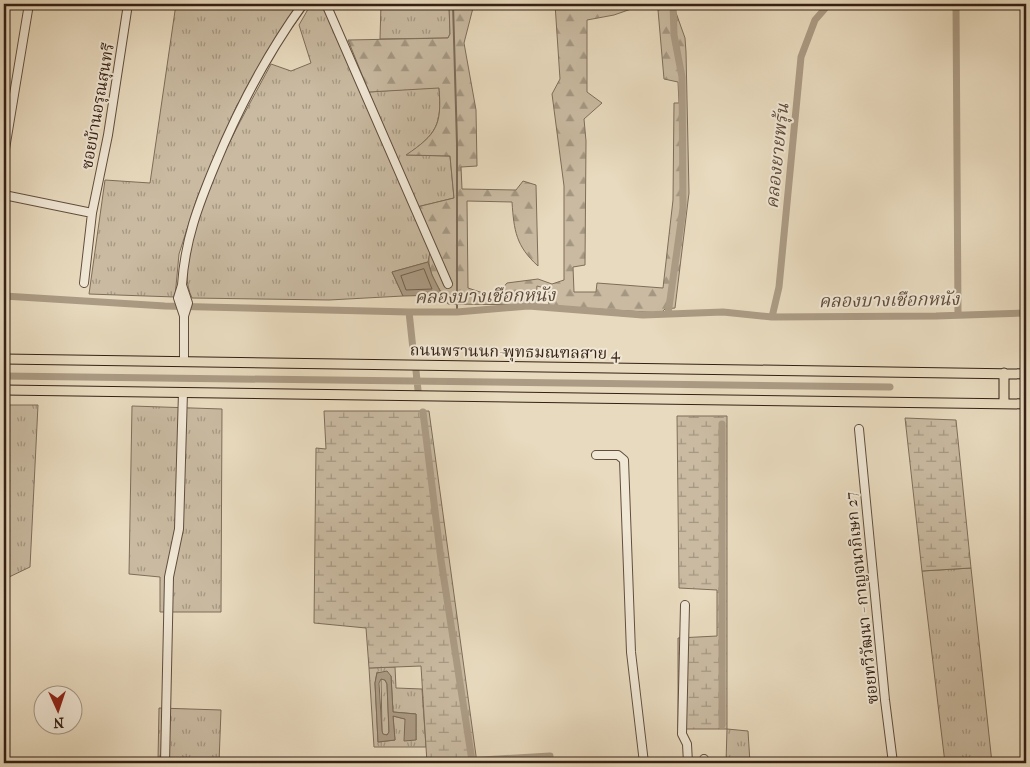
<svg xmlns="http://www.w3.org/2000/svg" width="1030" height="767" viewBox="0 0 1030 767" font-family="'IM FELL French Canon','Noto Serif Thai',serif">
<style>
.grass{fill:url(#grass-tufts);stroke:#7e6d5a;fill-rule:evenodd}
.forest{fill:url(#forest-firs);stroke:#7e6d5a}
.wetland{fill:url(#wetland-marsh);stroke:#7e6d5a}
.water{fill:#ab9b84;stroke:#7b6a57;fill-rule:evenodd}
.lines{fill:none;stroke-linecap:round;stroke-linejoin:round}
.shore{stroke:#705e4c;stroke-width:1}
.stream{stroke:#7b6a57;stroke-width:2}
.canal{stroke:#ab9b84;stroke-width:7}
.minor-casing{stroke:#614e3e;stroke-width:10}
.major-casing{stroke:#342014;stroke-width:11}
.minor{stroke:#f0e7d5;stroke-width:8}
.major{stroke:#e8dabe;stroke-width:9}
.labels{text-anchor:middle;stroke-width:4;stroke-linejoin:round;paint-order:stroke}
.street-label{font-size:16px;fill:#342014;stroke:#f0e7d5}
.water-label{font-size:18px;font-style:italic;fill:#5e4b3b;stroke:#f0e7d5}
</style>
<defs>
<pattern id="grass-tufts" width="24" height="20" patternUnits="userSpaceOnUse" patternTransform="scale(1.25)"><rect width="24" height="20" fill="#c9baa1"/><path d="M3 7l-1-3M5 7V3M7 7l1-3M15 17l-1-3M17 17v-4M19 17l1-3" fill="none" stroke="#a49782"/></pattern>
<pattern id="forest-firs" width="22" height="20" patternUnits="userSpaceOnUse" patternTransform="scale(1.25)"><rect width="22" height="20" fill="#c9baa1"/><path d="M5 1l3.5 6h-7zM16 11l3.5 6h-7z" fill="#a49782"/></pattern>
<pattern id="wetland-marsh" width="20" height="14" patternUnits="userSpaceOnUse" patternTransform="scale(1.25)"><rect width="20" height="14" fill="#c9baa1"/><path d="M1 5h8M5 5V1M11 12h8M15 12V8" fill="none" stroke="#a49782"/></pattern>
</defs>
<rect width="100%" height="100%" fill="#e8dabe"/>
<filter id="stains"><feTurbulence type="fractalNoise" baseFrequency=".004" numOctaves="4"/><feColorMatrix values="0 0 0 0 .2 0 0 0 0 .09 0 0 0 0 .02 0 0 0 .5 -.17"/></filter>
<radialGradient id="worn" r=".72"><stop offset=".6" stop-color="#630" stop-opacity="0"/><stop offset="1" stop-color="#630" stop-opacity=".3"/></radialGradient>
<path class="grass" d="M 176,4 L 309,4 L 237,105 L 197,198 L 179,254 L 175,297 L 89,294 L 105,180 L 150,183 Z
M 311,4 L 322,4 L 431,250 L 428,262 L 392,272 L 403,296 L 329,300 L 192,298 C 166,245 245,114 271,64 L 291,71 L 311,63 L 299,25 Z
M 381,4 L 449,4 L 450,34 L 448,38 L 380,39 Z
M 439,87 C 442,125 437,133 407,155 L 450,156 L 454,198 L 417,207 L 369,92 Z
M 4,405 L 38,405 L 30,567 L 7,578 L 4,577 Z
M 132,406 L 222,409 L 221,612 L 160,612 L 160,577 L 129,574 Z
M 971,568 L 992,763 L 945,763 L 922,571 Z
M 395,667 L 396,688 L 422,689 L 426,747 L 374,747 L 369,668 ZM 377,672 L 391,676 L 393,712 L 416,714 L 416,740 L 405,719 L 393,716 L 395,740 L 378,742 L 375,683 Z
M 381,679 L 385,680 L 387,684 L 389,732 L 387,735 L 383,735 L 382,731 Z
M 159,708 L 221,710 L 219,763 L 158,760 Z
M 727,729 L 748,731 L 750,763 L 726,763 Z"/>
<path class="forest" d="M 449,4 L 474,4 L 464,43 L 476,110 L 477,166 L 461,167 L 462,189 L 516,190 L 523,181 L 536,185 L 538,266 C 516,246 514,231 512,202 L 467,201 L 468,288 L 489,295 L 501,290 L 507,283 L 538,279 L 552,284 L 564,280 L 564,186 L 552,94 L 560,79 L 555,4 L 588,4 L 588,7 L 634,8 L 614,15 L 587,20 L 587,92 L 602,103 L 584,119 L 586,141 L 585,265 L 573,267 L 574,292 L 596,292 L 597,283 L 663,288 L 673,200 L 674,103 L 679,103 L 678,82 L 664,79 L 658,10 L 674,7 L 685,38 L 686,52 L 689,193 L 675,308 L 665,309 L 661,313 L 549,306 L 548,289 L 537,286 L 536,305 L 448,304 C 439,287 423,268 431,250 L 417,207 L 454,198 L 450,156 L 406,155 C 437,134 442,125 439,88 L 369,92 L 348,40 L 448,38 L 450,34 Z"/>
<path class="wetland" d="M 324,411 L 429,411 L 477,763 L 427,763 L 421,666 L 369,668 L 366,628 L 314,623 L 316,448 L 326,449 Z
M 677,416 L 727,416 L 727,729 L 678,729 L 678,638 L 717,636 L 717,590 L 679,588 Z
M 905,418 L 956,420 L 971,568 L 922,571 Z"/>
<path class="water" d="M 428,262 L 432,275 L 442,295 L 403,296 L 392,272 Z
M 387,671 L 391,676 L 393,712 L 416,714 L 416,740 L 404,741 L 405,719 L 393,716 L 395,740 L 378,742 L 375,683 L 377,673 ZM 381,679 L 385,680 L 387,684 L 389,732 L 387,735 L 383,734 L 382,731 L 379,683 Z"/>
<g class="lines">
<path class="shore" d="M 424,269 L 432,289 L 406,290 L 401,276 Z"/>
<path class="stream" d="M 453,4 L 457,144 L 457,312"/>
<path class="canal" d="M 956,4 L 958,315
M 4,296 L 165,306 L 409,312 L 457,312 L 528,306 L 643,315 L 723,312 L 772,317 L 936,316 L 1026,313
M 409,312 L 413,349
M 668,314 L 683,208 L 682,77 L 674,35 L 673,4
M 772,317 L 779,287 L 801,57 L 815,20 L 829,4
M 416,371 L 418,390
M 4,376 L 890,387
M 423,412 L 441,560 L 472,761
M 722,725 L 722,424
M 463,763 L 465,761 L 550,756"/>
<g class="minor-casing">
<path id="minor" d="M 326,4 L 448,284
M 4,155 L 29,4
M 4,195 L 92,213
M 84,283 L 92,213 L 108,135 L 128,4
M 182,285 C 185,240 198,206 215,165 C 239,107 267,54 303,4
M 184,316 L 188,303 L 182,285 L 178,298 L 184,316 L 184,362
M 859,429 L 885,700 L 893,763
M 596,455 L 618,455 L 624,460 L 631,652 L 644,763
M 685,605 L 682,734 L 687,744 L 688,763
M 704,759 L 704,763
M 165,763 L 169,577 L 179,529 L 183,392"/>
</g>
<g class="major-casing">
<path id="major" d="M 4,359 L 1026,374
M 4,390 L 1026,404
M 1004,403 L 1004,373"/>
</g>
<use href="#minor" class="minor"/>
<use href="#major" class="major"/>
</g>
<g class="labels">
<g class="street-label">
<text transform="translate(97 106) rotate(-80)" y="6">ซอยบ้านอรุณสุนทรี</text>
<text transform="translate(515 351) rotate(1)" y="6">ถนนพรานนก-พุทธมณฑลสาย 4</text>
<text transform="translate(861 598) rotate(-96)" y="6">ซอยทวีวัฒนา - กาญจนาภิเษก 27</text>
</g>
<g class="water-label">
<text transform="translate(777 156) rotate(-84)" y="6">คลองยายพรุ้น</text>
<text transform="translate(485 296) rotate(-1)" y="6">คลองบางเชือกหนัง</text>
<text transform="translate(889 300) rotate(-1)" y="6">คลองบางเชือกหนัง</text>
</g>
</g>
<rect width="1030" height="767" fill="none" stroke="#e8dabe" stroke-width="20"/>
<rect x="5" y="5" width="1020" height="757" fill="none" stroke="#342014" stroke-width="2.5"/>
<rect x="10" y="10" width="1010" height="747" fill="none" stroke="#342014"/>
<g transform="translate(58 710) rotate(177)"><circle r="24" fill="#f0e7d5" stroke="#a59788"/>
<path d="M0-4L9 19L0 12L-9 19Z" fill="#8f2418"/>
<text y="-8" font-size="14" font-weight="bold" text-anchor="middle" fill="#342014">N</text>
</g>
<rect width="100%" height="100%" filter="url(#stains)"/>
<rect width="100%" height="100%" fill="url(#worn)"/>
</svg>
